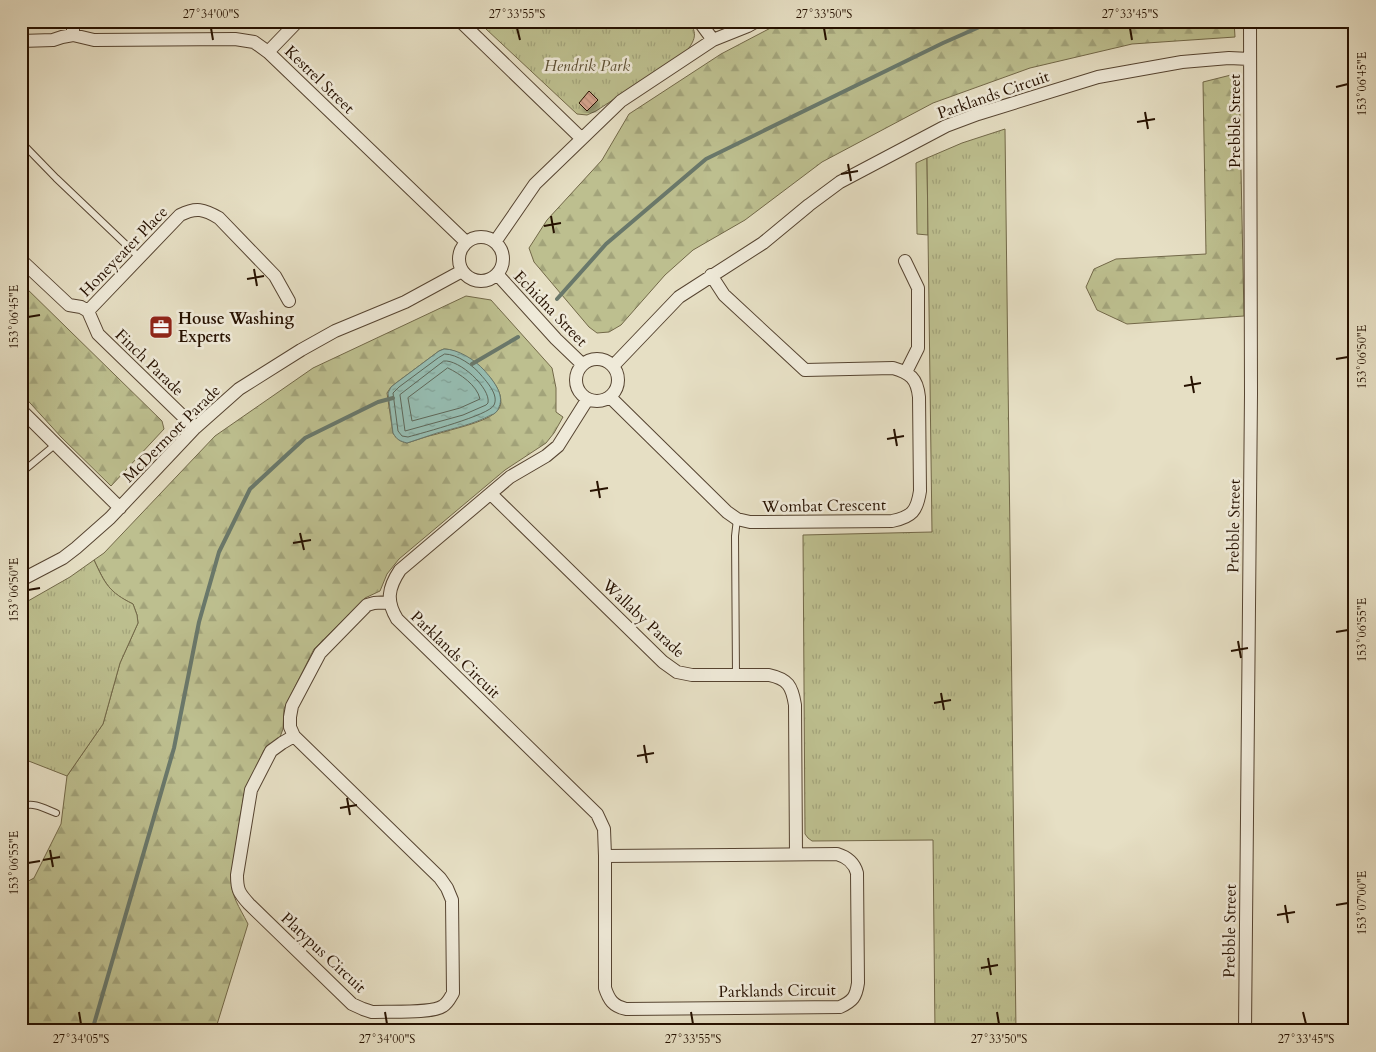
<svg xmlns="http://www.w3.org/2000/svg" width="1376" height="1052" viewBox="0 0 1376 1052" font-family="Cardo,serif">
<style>
.green{fill:#bdbf8f;stroke:#726848}
.forest{fill:url(#forest-firs);stroke:#726848;fill-rule:evenodd}
.park{fill:url(#park-tufts);stroke:#726848}
.water{fill:url(#water-ripples);stroke:#69786b}
.lines{fill:none;stroke-linecap:round;stroke-linejoin:round}
.shore{stroke:#5e6759;stroke-width:1}
.stream{stroke:#69786b;stroke-width:4}
.building{fill:url(#building-back-hatch);stroke:#261100;filter:url(#shadow)}
.service-casing{stroke:#564431;stroke-width:8}
.minor-casing{stroke:#564431;stroke-width:14}
.service{stroke:#efead9;stroke-width:6}
.minor{stroke:#efead9;stroke-width:12}
.ticks{fill:none;stroke:#261100;stroke-width:2}
.labels{text-anchor:middle;stroke-width:5;stroke-linejoin:round;paint-order:stroke}
.park-label{font-size:16px;font-style:italic;fill:#5b4e32;stroke:#efead9}
.street-label{font-size:16px;fill:#261100;stroke:#efead9}
.poi-label{font-size:16px;font-weight:bold;fill:#261100;stroke:#efead9;text-anchor:start}
.neatline{fill:none;stroke:#261100;stroke-width:2}
.ticks-label{font-size:12px;text-anchor:middle;fill:#261100}
</style>
<defs>
<pattern id="forest-firs" width="22" height="20" patternUnits="userSpaceOnUse" patternTransform="scale(1.25)"><rect width="22" height="20" fill="#bdbf8f"/><path d="M5 1l3.5 6h-7zM16 11l3.5 6h-7z" fill="#a2a37a"/></pattern>
<pattern id="park-tufts" width="24" height="20" patternUnits="userSpaceOnUse" patternTransform="scale(1.25)"><rect width="24" height="20" fill="#bdbf8f"/><path d="M3 7l-1-3M5 7V3M7 7l1-3M15 17l-1-3M17 17v-4M19 17l1-3" fill="none" stroke="#a2a37a"/></pattern>
<pattern id="water-ripples" width="26" height="14" patternUnits="userSpaceOnUse" patternTransform="scale(1.25)"><rect width="26" height="14" fill="#96bdb2"/><path d="M2 4q2-2 4 0t4 0M15 11q2-2 4 0t4 0" fill="none" stroke="#81a197"/></pattern>
<pattern id="building-back-hatch" width="6" height="6" patternUnits="userSpaceOnUse" patternTransform="scale(1.25)"><rect width="6" height="6" fill="#d6a48e"/><path d="M-1 5l2 2M0 0l6 6M5-1l2 2" fill="none" stroke="#b88c79"/></pattern>
<filter id="shadow"><feDropShadow dx="3" dy="5.5" stdDeviation="2.5" flood-color="#0004"/></filter>
</defs>
<rect width="100%" height="100%" fill="#e6dfc4"/>
<filter id="stains"><feTurbulence type="fractalNoise" baseFrequency=".004" numOctaves="4"/><feColorMatrix values="0 0 0 0 .2 0 0 0 0 .09 0 0 0 0 .02 0 0 0 .5 -.17"/></filter>
<radialGradient id="worn" r=".72"><stop offset=".6" stop-color="#630" stop-opacity="0"/><stop offset="1" stop-color="#630" stop-opacity=".3"/></radialGradient>
<path class="green" d="M 927,158 L 928,235 L 917,234 L 916,163 Z"/>
<path class="forest" d="M 792,21 L 1234,21 L 1235,37 L 1132,44 L 1030,68 L 933,103 L 822,162 L 745,220 L 693,250 L 665,275 L 621,325 L 609,332 L 597,333 L 589,327 L 534,262 L 529,248 L 547,220 L 602,160 L 629,114 L 721,54 L 782,22 Z
M 1239,73 L 1244,316 L 1127,324 L 1097,310 L 1086,287 L 1094,269 L 1116,259 L 1206,254 L 1203,82 Z
M 21,283 L 162,421 L 164,429 L 111,486 L 61,437 L 21,393 Z
M 466,296 L 491,300 L 552,368 L 556,388 L 556,412 L 563,417 L 554,433 L 546,443 L 505,470 L 399,559 L 387,574 L 380,591 L 365,598 L 314,649 L 284,709 L 283,729 L 280,737 L 264,750 L 244,794 L 231,876 C 231,897 239,906 248,924 L 215,1031 L 21,1031 L 21,885 L 34,878 L 61,824 L 67,776 L 103,724 L 120,663 L 138,623 L 137,615 L 133,604 C 109,593 105,583 94,560 L 104,553 L 215,436 L 313,368 ZM 444,349 C 467,349 518,394 495,413 C 483,423 452,429 437,434 C 427,436 417,440 407,443 C 400,441 397,440 393,433 L 387,393 L 391,387 L 396,383 L 439,351 Z"/>
<path class="park" d="M 493,21 L 689,21 C 698,34 695,40 686,52 L 596,111 L 587,115 L 577,114 L 486,29 Z
M 1005,129 L 1016,1031 L 935,1031 L 933,840 L 812,841 L 808,838 L 805,834 L 803,535 L 932,532 L 927,158 L 962,143 Z
M 94,560 C 105,584 109,592 133,604 L 137,615 L 138,623 L 120,663 L 103,724 L 67,776 L 21,758 L 21,605 L 70,577 Z"/>
<path class="water" d="M 444,349 C 458,349 475,360 484,370 C 492,379 505,394 499,407 C 498,411 495,414 491,415 C 474,424 455,428 437,433 C 427,436 417,440 407,443 C 400,441 397,440 393,433 L 388,393 L 391,387 L 396,383 L 439,351 Z"/>
<g class="lines">
<path class="shore" d="M 445,354 C 457,354 474,366 481,375 C 487,382 499,395 494,405 C 490,415 422,433 408,437 L 402,436 L 398,431 L 393,393 L 399,387 L 438,358 Z
M 444,361 C 459,359 491,388 488,403 L 486,405 L 463,415 L 405,431 L 400,395 Z
M 448,368 C 460,374 477,385 480,399 L 460,408 L 412,421 L 408,398 Z"/>
<path class="stream" d="M 557,299 L 606,244 L 706,159 L 943,43 L 993,21
M 472,364 L 518,337
M 92,1031 L 174,748 L 199,622 L 219,552 L 250,489 L 305,438 L 378,402 L 393,398"/>
</g>
<path class="building" d="M 589,91 L 598,100 L 587,111 L 579,103 Z"/>
<g class="lines">
<g class="service-casing">
<path id="service" d="M 21,142 L 56,178 L 140,258
M 21,473 L 56,444
M 736,675 L 735,536 L 737,519
M 21,816 L 23,806 C 35,802 45,809 56,813"/>
</g>
<g class="minor-casing">
<path id="minor" d="M 73,21 L 73,35
M 460,21 L 581,138
M 699,21 L 713,40
M 21,41 L 53,40 L 62,37 L 73,35 L 94,40 L 235,39 L 254,42 L 268,52 L 466,242
M 268,52 L 298,21
M459 259a22 22 0 1 1 44 0a22 22 0 1 1-44 0Z
M 495,242 L 535,184 L 621,101 L 713,40 L 748,26 L 757,21
M 21,260 L 69,305 L 81,307 L 88,311 L 98,334 L 195,428
M 905,261 L 918,288 L 918,348 L 906,372
M 497,274 L 556,339 L 582,364
M 88,311 L 180,215 C 196,207 204,209 219,218 L 275,276 L 289,301
M576 380a21 21 0 1 1 42 0a21 21 0 1 1-42 0Z
M 613,366 L 679,297 L 763,243 L 809,205 L 840,182 L 946,126 L 978,114 L 1098,77 L 1182,62 L 1229,58 L 1250,59
M 610,397 L 727,512 L 737,519 L 750,522 L 892,521 C 912,517 917,511 920,491 L 919,397 C 917,378 910,373 893,368 L 805,370 L 724,295 L 711,275
M 587,400 L 558,446 L 546,456 L 510,477 L 400,570 C 388,588 386,601 397,619 L 597,814 L 604,829 L 605,856 L 837,854 C 847,857 854,862 857,873 L 858,983 C 856,997 853,1001 840,1007 L 626,1009 C 613,1006 609,1000 605,988 L 605,856
M 21,410 L 120,508
M 491,494 L 663,662 L 677,672 L 692,675 L 769,675 C 788,679 792,686 795,705 L 796,854
M 21,580 L 63,558 L 76,548 L 110,518 L 195,428 L 239,389 L 301,350 L 335,331 L 405,302 L 462,271
M 294,736 L 440,878 L 447,888 L 452,900 L 453,993 C 450,998 448,1003 443,1006 C 432,1014 388,1011 372,1012 L 363,1009 L 352,1004 L 249,904 C 239,893 237,890 237,875 L 251,790 L 271,751 L 282,743 L 294,736 L 290,727 L 290,717 L 292,706 L 320,653 L 367,605 L 374,603 L 389,602
M 1245,1031 L 1251,394 L 1250,21"/>
</g>
<use href="#service" class="service"/>
<use href="#minor" class="minor"/>
</g>
<path class="ticks" d="M 211,28 L 213,40M 517,28 L 520,40M 824,28 L 826,40M 1130,28 L 1132,40M 1336,87 L 1348,84M 1145,112 L 1148,129M 1137,122 L 1155,119M 848,164 L 851,181M 841,174 L 858,171M 551,216 L 554,233M 544,226 L 561,223M 254,269 L 257,286M 247,279 L 264,276M 28,317 L 40,315M 1336,359 L 1348,357M 1191,376 L 1194,393M 1184,386 L 1201,383M 894,429 L 897,446M 887,439 L 904,436M 597,481 L 600,498M 590,491 L 608,488M 300,533 L 304,550M 293,543 L 311,540M 28,590 L 40,588M 1336,632 L 1348,630M 1238,641 L 1241,658M 1231,651 L 1248,648M 941,693 L 944,710M 934,703 L 951,700M 644,745 L 647,763M 637,756 L 654,753M 347,798 L 350,815M 340,808 L 357,805M 50,850 L 53,867M 43,860 L 60,857M 28,863 L 40,861M 1285,905 L 1288,923M 1336,905 L 1348,903M 1277,915 L 1295,912M 988,958 L 991,975M 981,968 L 998,965M 79,1012 L 81,1024M 385,1012 L 387,1024M 691,1012 L 693,1024M 997,1012 L 999,1024M 1303,1012 L 1306,1024"/>
<defs>
<g id="office-square" transform="scale(1.25)"><rect x="-9" y="-9" width="18" height="18" rx="4" fill="#8f2418" stroke="#efead9"/><path d="M-6-3h4V-5.5h4V-3h4V5H-6ZM-1-4.5V-3h2v-1.5ZM-6 0V1H6V0Z" fill="#fff"/></g>
</defs>
<g fill-rule="evenodd">
<use href="#office-square" x="161" y="327"/>
</g>
<g class="labels">
<g class="park-label">
<text x="587" y="71">Hendrik Park</text>
</g>
<g class="street-label">
<text transform="translate(320 79) rotate(44)" y="6">Kestrel Street</text>
<text transform="translate(993 94) rotate(-19)" y="6">Parklands Circuit</text>
<text transform="translate(1234 121) rotate(-90)" y="6">Prebble Street</text>
<text transform="translate(123 251) rotate(-46)" y="6">Honeyeater Place</text>
<text transform="translate(551 308) rotate(46)" y="6">Echidna Street</text>
<text transform="translate(150 362) rotate(44)" y="6">Finch Parade</text>
<text transform="translate(171 433) rotate(-45)" y="6">McDermott Parade</text>
<text transform="translate(824 505) rotate(-1)" y="6">Wombat Crescent</text>
<text transform="translate(1233 526) rotate(-89)" y="6">Prebble Street</text>
<text transform="translate(644 618) rotate(43)" y="6">Wallaby Parade</text>
<text transform="translate(456 654) rotate(44)" y="6">Parklands Circuit</text>
<text transform="translate(1229 931) rotate(-89)" y="6">Prebble Street</text>
<text transform="translate(324 952) rotate(43)" y="6">Platypus Circuit</text>
<text transform="translate(777 990) rotate(-1)" y="6">Parklands Circuit</text>
</g>
<g class="poi-label">
<text x="178" y="324">House Washing<tspan x="178" dy="18">Experts</tspan></text>
</g>
</g>
<rect width="1376" height="1052" fill="none" stroke="#e6dfc4" stroke-width="55"/>
<rect x="28" y="28" width="1320" height="996" class="neatline"/>
<g class="ticks-label">
<text x="211" y="18">27°34'00"S</text>
<text x="517" y="18">27°33'55"S</text>
<text x="824" y="18">27°33'50"S</text>
<text x="1130" y="18">27°33'45"S</text>
<text transform="translate(1362 84) rotate(-90)" y="4">153°06'45"E</text>
<text transform="translate(14 317) rotate(-90)" y="4">153°06'45"E</text>
<text transform="translate(1362 357) rotate(-90)" y="4">153°06'50"E</text>
<text transform="translate(14 590) rotate(-90)" y="4">153°06'50"E</text>
<text transform="translate(1362 630) rotate(-90)" y="4">153°06'55"E</text>
<text transform="translate(14 863) rotate(-90)" y="4">153°06'55"E</text>
<text transform="translate(1362 903) rotate(-90)" y="4">153°07'00"E</text>
<text x="81" y="1043">27°34'05"S</text>
<text x="387" y="1043">27°34'00"S</text>
<text x="693" y="1043">27°33'55"S</text>
<text x="999" y="1043">27°33'50"S</text>
<text x="1306" y="1043">27°33'45"S</text>
</g>
<rect width="100%" height="100%" filter="url(#stains)"/>
<rect width="100%" height="100%" fill="url(#worn)"/>
</svg>
